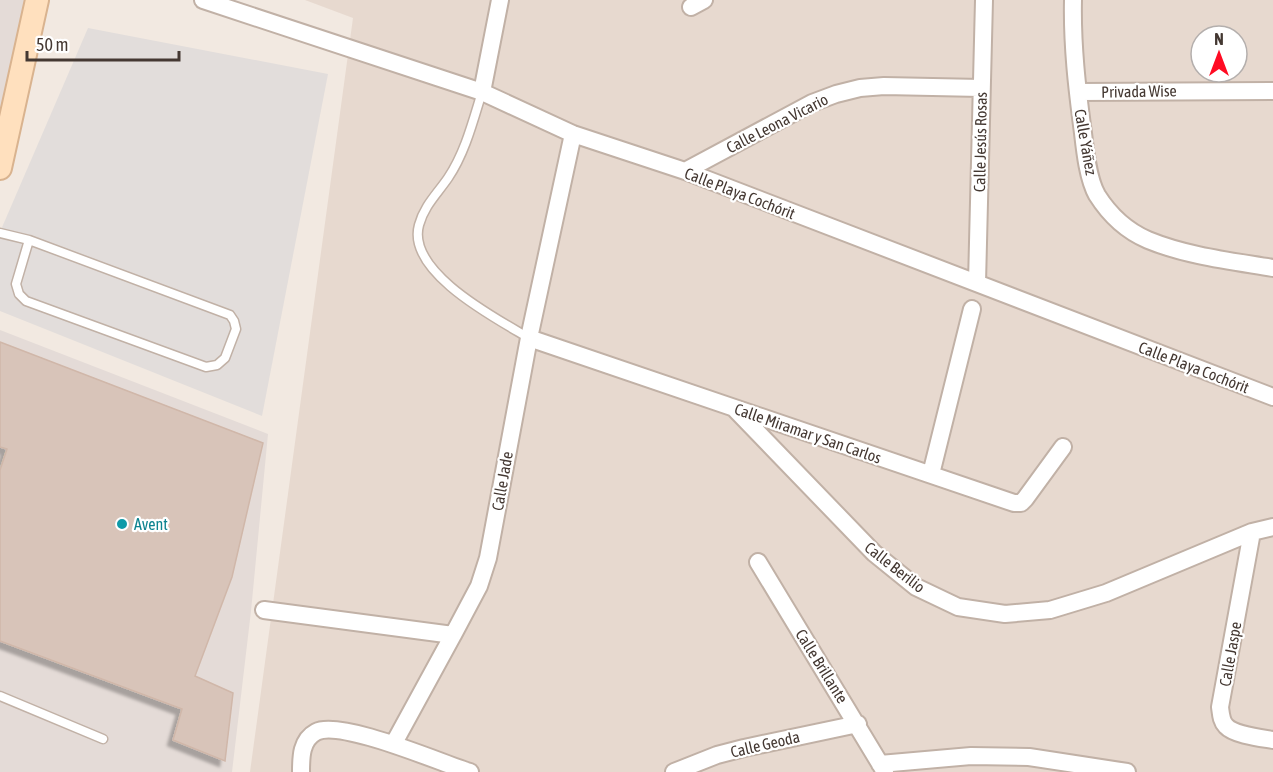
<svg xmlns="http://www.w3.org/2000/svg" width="1273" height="772" viewBox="0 0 1273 772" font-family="'Asap Condensed',sans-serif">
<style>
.residential{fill:#e7d9cf;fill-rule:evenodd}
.industrial{fill:#e4dbd7}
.parking{fill:#e2dddb}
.building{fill:#d8c4b9;stroke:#d0b7a9;stroke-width:1.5;filter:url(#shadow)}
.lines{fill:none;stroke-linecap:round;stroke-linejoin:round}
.lane-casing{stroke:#c1b1a6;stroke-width:11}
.street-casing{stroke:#c1b1a6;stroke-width:20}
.secondary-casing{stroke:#d9b38f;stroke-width:26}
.lane{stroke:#fff;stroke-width:8}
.street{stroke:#fff;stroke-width:16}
.secondary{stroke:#ffe0be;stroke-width:22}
.culture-dot{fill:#0f9aa8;stroke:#fff;stroke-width:2}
.labels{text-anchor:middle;stroke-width:4.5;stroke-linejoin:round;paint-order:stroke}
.street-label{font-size:16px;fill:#443832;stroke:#fff}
.culture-label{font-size:16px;fill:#0d838f;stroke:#fff;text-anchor:start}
</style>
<defs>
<filter id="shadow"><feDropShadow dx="-5.5" dy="5.5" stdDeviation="1.5" flood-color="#0004"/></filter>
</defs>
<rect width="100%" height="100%" fill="#f2e9e1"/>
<path class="residential" d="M 305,0 L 1273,0 L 1273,772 L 250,772 L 353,18 ZM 1201,36 L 1237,36 L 1237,72 L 1201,72 Z"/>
<path class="industrial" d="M 0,0 L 26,0 L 0,113 Z
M 0,330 L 268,434 L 251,611 L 232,772 L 0,772 Z"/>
<path class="parking" d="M 88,28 L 328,74 L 262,416 L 0,311 L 0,232 Z"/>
<path class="building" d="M 0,342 L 263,443 L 232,577 L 195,676 L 233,693 L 225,761 L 173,740 L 182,709 L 0,641 L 0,470 L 7,449 L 0,447 Z"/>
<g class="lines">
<g class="lane-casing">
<path id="lane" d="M 482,92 C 473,121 465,153 448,178 C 437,194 424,206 419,225 C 406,272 497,319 529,338
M 0,233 L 29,240 L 230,315 L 234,321 L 236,329 L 225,358 L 217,365 L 206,367 L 26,301 L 19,294 L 16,284 L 29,240
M 0,696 L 103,739"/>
</g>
<g class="street-casing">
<path id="street" d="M 203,0 L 482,92 L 573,134 L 685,171 L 1273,397
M 1073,0 C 1072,45 1077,88 1083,133 C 1085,151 1088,179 1097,195 C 1109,214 1127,231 1148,240 C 1187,256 1231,261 1273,268
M 691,7 L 704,0
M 482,92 L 500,0
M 1078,92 L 1273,91
M 685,171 L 812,103 L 836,94 L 860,88 L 884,86 L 981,88
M 977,283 L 984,0
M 529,338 L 1014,503 L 1021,503 L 1025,499 L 1063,447
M 734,408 L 874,553 L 916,587 L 958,607 L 1005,614 L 1050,610 L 1106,593 L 1252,532 L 1273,527
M 931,474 L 972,309
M 1252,532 L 1220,707 C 1221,714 1221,721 1226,726 C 1234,735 1261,738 1273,740
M 758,562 L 885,772
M 264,610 L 453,635 L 479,586 L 488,558 L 529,338 L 573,134
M 394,743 L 453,635
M 880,764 L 971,756 L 1029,757 L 1127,772
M 301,772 C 301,757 301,740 316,732 C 340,719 441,763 470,772
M 674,772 L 717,755 L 744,748 L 858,724"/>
</g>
<g class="secondary-casing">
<path id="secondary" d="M 0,168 L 37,0"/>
</g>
<use href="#lane" class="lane"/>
<use href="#street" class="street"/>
<use href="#secondary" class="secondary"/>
</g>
<circle class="culture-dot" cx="122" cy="524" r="6"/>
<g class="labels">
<g class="street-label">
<text transform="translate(1139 91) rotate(-1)" y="6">Privada Wise</text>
<text transform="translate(777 123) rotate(-27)" y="6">Calle Leona Vicario</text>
<text transform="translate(980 142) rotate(-89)" y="6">Calle Jesús Rosas</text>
<text transform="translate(1086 142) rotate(80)" y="6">Calle Yáñez</text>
<text transform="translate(740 193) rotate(21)" y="6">Calle Playa Cochórit</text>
<text transform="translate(1194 367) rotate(21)" y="6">Calle Playa Cochórit</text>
<text transform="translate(808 433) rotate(19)" y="6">Calle Miramar y San Carlos</text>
<text transform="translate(502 481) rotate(-80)" y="6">Calle Jade</text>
<text transform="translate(895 567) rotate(38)" y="6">Calle Berilio</text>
<text transform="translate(1230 654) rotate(-80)" y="6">Calle Jaspe</text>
<text transform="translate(822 666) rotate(58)" y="6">Calle Brillante</text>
<text transform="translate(765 744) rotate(-13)" y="6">Calle Geoda</text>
</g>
<g class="culture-label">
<text x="134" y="530">Avent</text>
</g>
</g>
<g transform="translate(1219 54)"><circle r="28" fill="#ffffff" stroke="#b4afad" stroke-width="1.5"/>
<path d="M0-4.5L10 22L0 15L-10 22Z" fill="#ff0b23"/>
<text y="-9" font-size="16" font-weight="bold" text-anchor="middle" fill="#443832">N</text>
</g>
<path d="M27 51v9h152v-9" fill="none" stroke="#443832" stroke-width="3"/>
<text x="36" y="51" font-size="18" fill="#443832" stroke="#ffffff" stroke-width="4.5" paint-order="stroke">50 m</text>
</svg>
